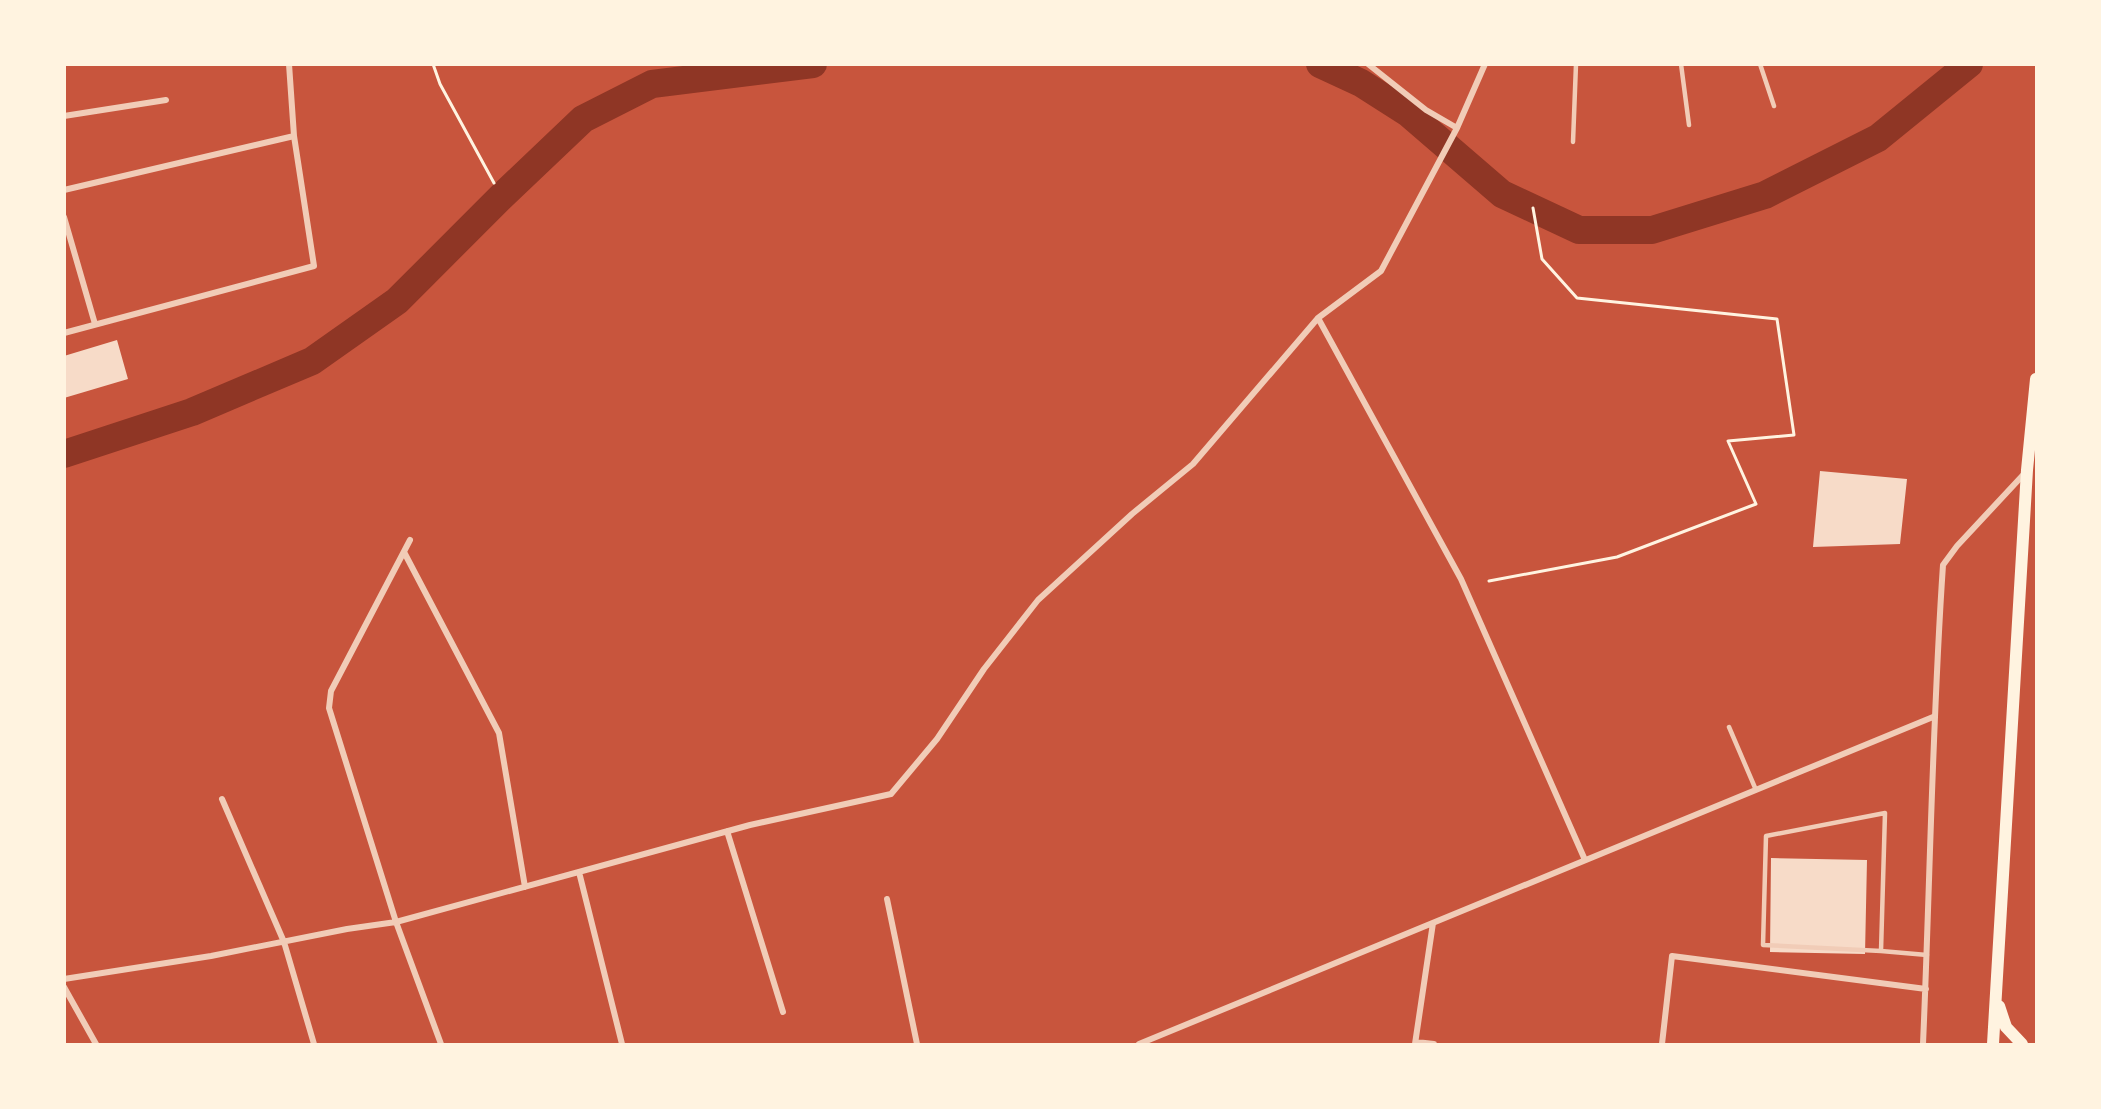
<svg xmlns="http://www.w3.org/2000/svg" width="2101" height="1109" viewBox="0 0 2101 1109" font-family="Commissioner,sans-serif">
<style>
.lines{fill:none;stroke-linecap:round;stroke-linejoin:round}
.river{stroke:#8f3625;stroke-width:28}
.building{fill:#f7dbc8}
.path{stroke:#fff3e0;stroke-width:3}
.service{stroke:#f1ccb7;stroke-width:4.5}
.minor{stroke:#f1ccb7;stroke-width:6}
.secondary{stroke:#fff3e0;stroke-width:12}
</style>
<rect width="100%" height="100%" fill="#c8553d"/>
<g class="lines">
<path class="river" d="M 1320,64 L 1361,83 L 1408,113 L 1502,194 L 1579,230 L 1652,230 L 1765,195 L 1878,138 L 1969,64
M 64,454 L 192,412 L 312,361 L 397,301 L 502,196 L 583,119 L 652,84 L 813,64"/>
</g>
<path class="building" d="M 117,340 L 128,379 L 64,398 L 64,356 Z
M 1820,471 L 1907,479 L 1900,544 L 1813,547 Z
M 1771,858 L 1867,860 L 1865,954 L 1770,952 Z"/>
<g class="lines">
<path class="path" d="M 433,64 L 440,84 L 494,183
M 1489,581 L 1617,557 L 1756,504 L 1728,441 L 1794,435 L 1777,319 L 1577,298 L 1542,259 L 1533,208"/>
<path class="service" d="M 1681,64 L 1689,125
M 1760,64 L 1774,106
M 1573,142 L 1576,64
M 1729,727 L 1756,790
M 1881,951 L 1763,945 L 1766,836 L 1885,813 L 1881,951 L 1927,955"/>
<path class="minor" d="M 1368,64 L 1426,110 L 1457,128
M 64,116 L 166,100
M 64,190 L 294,136
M 64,217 L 95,324
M 1318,318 L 1461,579 L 1585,860
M 64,333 L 314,266 L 294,136 L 289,64
M 410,540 L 331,691 L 329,708 L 396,922 L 441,1044
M 404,552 L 499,733 L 525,887
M 222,799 L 284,942 L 314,1044
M 727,831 L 783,1012
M 579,872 L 622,1044
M 887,899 L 917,1044
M 64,979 L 211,956 L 347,929 L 396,922 L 750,825 L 891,794 L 937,739 L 984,669 L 1038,600 L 1132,514 L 1193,464 L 1318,318 L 1381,271 L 1457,128 L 1485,64
M 64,987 L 96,1044
M 1416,1042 L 1434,1044
M 1139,1044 L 1933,717
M 1415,1044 L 1433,923
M 1662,1044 L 1672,956 L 1926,989
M 1923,1044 C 1930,885 1932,725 1943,565 L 1957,546 L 2024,474"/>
<path class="secondary" d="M 1999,1006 L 2006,1027 L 2022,1044
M 1993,1044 L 2027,470 L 2036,379"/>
</g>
<rect width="2101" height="1109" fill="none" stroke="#fff3e0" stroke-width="132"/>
</svg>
